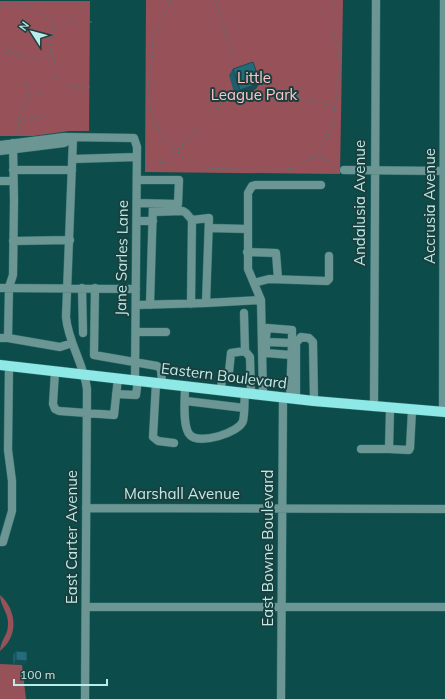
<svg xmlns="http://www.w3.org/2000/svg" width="445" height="699" viewBox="0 0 445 699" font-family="Mulish,sans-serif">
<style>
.green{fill:#975159}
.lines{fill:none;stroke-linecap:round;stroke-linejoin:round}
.minor-casing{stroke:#2f6d6c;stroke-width:9}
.major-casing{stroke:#2f6d6c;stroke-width:11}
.path{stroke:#417d7c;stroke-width:1;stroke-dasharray:2 3;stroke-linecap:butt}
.minor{stroke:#6c9694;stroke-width:8}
.major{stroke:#8ee8e5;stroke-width:10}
.wall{fill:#1c5e6a}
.shaded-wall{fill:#174c56}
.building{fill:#216d7b;stroke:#174c56}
.labels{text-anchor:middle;stroke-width:4;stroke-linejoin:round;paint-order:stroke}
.park-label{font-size:15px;fill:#fcc6ca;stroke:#1c3f3e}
.street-label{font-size:15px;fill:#baecea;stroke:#1c3f3e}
</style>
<rect width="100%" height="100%" fill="#0c4d4c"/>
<path class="green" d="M 146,0 L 343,0 L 340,174 L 145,172 Z
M 0,1 L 90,1 L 89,131 L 69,131 L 33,136 L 0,136 Z
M 0,595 C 17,610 19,636 0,651 C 0,641 8,635 8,625 C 9,613 0,606 0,595 Z
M 0,664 L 22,665 L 26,699 L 0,699 Z"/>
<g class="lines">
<g class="minor-casing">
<path id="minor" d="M 73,138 L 66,317 C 68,342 84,364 87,389 L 85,699
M 13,143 L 14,201 L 13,275 L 9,287 L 8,338 L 60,347 L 72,343
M 0,145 L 64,137 L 134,138 L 137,147 L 135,380
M 0,151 L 64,143 L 73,138
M 73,159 L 137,157
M 13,170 L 72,170
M 344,170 L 445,171
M 0,181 L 13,181
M 137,203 L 178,204 L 179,180 L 137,180
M 153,212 L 183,211 L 186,213 L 192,220
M 137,221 L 153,221
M 209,228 L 248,229
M 13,241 L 70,240
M 247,252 L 276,253 L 278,279
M 254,283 L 269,279 L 327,281 L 329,279 L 329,256
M 0,288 L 136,289
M 82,288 L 83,333
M 95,288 L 94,355 L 157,366 L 161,369 L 162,384
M 206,303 L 261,300
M 136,305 L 206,303 L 209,218 L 192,220 L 191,304
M 150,305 L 153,204
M 244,313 L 245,351 L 250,357 L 251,394
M 136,332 L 166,332
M 266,337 L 267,328 L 292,330 L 292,343
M 0,338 L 8,338
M 266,351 L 266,342 L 292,343 L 290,399
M 266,353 L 291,355
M 55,372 L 53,404 L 55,409 L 59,411 L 114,415 L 118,378
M 156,383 L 153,437 L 158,441 L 174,443
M 185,387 C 185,398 182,427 190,435 C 199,445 239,433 243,421 C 245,413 244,402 245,393
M 221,391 L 222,376 L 229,372 L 231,353 L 245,351
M 116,394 L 136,395 L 138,380
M 263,396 L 261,300 L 248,269 L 248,193 L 252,186 L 256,185 L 321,185
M 296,399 L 296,343 L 301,337 L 309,338 L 313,342 L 314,401
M 186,401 L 244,408
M 374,407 L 376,0
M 443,412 L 444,0
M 361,449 L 389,449 L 390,409
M 389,449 L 409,450 L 410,448 L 412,410
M 86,508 L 445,509
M 0,542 L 3,542 L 12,511 L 12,481 L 8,450 L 9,366
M 86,607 L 445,607
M 281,699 L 283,398"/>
</g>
<g class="major-casing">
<path id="major" d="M 0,365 L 314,401 L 445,412"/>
</g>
<path class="path" d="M 171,0 L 156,30 L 152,43 L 153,54 L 148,84 L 150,109 L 161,134 L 169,144 L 187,160 L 205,168 L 271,170 L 295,168 L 316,155 L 332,129 L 340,66 L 338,49 L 333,33 L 334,0
M 215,0 L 234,57
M 0,7 C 23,0 43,10 55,30
M 70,21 L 93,22
M 0,43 C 9,52 20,59 34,58 C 40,57 45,53 52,53
M 48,60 L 52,54
M 54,79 C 61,63 44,49 53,33 C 57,26 65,25 70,20 C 76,15 80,9 86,4
M 26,83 L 29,99 L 43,93
M 68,87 L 92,87
M 268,89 L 334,106
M 19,121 L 28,121 L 43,115
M 18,135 C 18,120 18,110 29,99
M 317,155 L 338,168
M 149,164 L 166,162 L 224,101"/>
<use href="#minor" class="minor"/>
<use href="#major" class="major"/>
</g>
<path class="wall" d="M 233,69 L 256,89 L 235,96 L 229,75 Z
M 16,651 L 27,661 L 24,664 L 13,664 L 13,655 Z"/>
<path class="shaded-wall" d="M 260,83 L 256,89 L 235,96 L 240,90 Z
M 16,660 L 27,661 L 24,664 L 13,664 Z"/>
<path class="building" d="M 253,62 L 260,83 L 240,90 L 233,69 Z
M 16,651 L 27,652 L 27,661 L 16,660 Z"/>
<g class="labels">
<g class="park-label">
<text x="254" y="83">Little<tspan x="254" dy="17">League Park</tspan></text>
</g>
<g class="street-label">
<text transform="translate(360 203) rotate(-90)" y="5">Andalusia Avenue</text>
<text transform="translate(430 206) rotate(-90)" y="5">Accrusia Avenue</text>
<text transform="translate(122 258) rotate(-89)" y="5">Jane Sarles Lane</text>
<text transform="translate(224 376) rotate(7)" y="5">Eastern Boulevard</text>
<text x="182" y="499">Marshall Avenue</text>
<text transform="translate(72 537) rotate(-90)" y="5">East Carter Avenue</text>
<text transform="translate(268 548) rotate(-90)" y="5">East Bowne Boulevard</text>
</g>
</g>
<g transform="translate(32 32) rotate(306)" stroke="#1c3f3e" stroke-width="3" paint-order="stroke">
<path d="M0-3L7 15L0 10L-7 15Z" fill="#baecea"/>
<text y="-6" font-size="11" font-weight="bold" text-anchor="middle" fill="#baecea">N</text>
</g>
<path d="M14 679v6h93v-6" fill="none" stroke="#baecea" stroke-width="2"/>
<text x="20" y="679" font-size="12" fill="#baecea" stroke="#1c3f3e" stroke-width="3" paint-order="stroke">100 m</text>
</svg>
